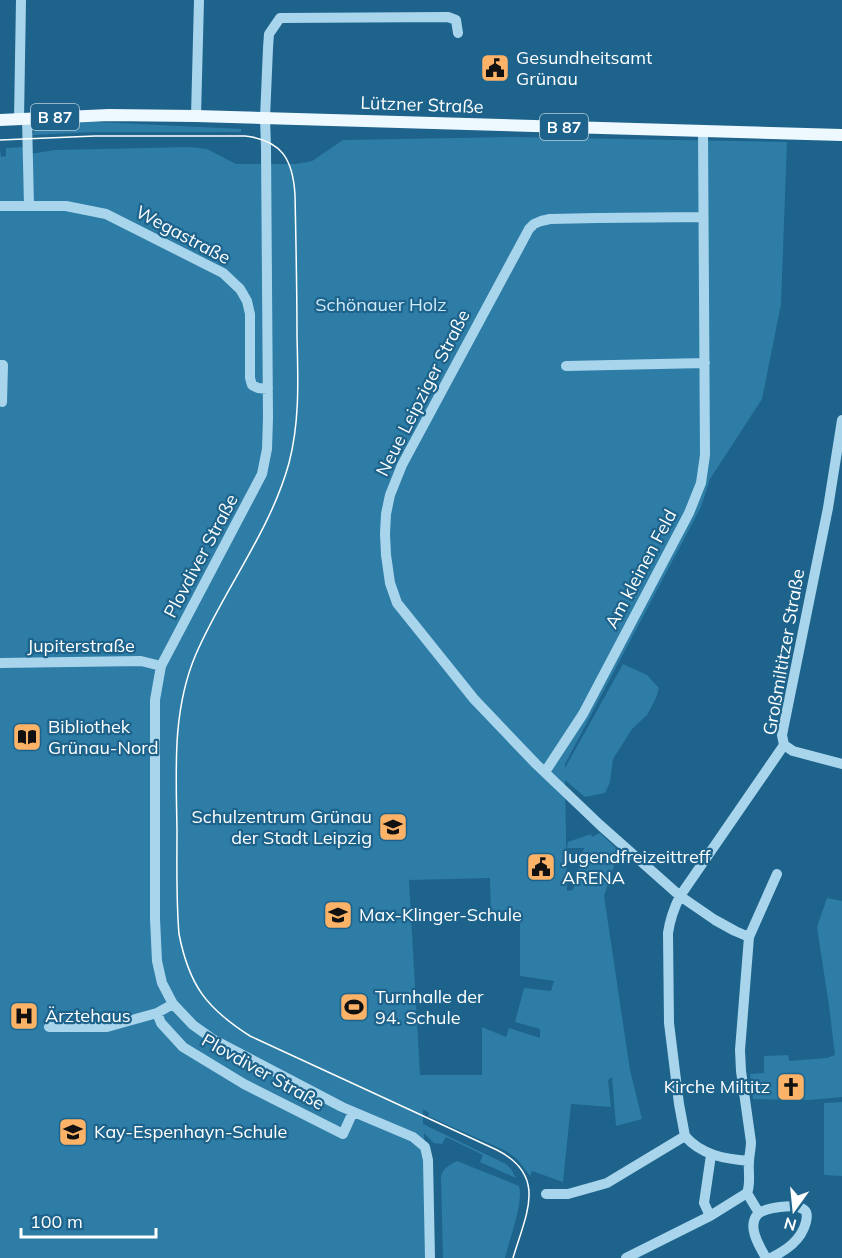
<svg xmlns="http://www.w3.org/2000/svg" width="842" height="1258" viewBox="0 0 842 1258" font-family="Mulish,sans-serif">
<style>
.green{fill:#2d7da6;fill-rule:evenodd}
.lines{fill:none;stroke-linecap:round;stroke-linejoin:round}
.minor{stroke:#a8d5ec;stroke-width:10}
.major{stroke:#eef8ff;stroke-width:12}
.tram{stroke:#fff;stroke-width:1.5}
.labels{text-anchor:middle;stroke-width:4.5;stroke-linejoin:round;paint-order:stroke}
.shield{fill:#1d638b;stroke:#bbd0dc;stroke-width:1.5}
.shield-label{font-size:16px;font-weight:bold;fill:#fff}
.poi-label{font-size:18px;fill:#fff;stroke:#1d638b;text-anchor:start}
.street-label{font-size:18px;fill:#fff;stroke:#1d638b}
.park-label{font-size:18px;fill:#ceeaf9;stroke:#1d638b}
</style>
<rect width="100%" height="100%" fill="#1d638b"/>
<path class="green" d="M 66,122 L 98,122 L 241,129 L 241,132 L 97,132 L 32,135 C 40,123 52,123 66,122 Z
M 511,137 L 787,142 L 781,304 L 762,399 L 710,479 L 701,507 L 565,764 L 565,768 L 623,664 L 647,675 L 659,688 L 656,698 L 647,715 L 632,729 L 613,759 L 610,782 L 605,793 L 585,797 L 565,780 L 567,891 L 573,890 L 584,848 L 567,848 L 568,842 L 591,834 L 592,837 L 600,833 L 619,851 L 604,896 L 630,1070 L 642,1119 L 616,1126 L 612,1077 L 608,1080 L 611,1107 L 571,1104 L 563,1182 L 532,1171 L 530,1176 L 517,1159 L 506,1151 L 428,1116 L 429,1113 L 423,1109 L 423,1124 L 506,1164 L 511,1169 L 516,1178 L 480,1162 L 483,1155 L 446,1137 L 442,1144 L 434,1143 L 424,1133 L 430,1258 L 0,1258 L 0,149 L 1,157 L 6,156 L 6,148 L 23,147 L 23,155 L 55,150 L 190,147 L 207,149 L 236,164 L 296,164 L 312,161 L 343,140 ZM 490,878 L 491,916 L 520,916 L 520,976 L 554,981 L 551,991 L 524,988 L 515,1022 L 540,1029 L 540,1038 L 509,1028 L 506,1037 L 482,1027 L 482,1075 L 420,1075 L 409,880 Z
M 827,898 L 842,901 L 842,1097 L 809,1100 L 753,1099 L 750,1074 L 764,1073 L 764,1056 L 788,1055 L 789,1061 L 827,1058 L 835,1055 L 829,1006 L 817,927 Z
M 842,1102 L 842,1176 L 824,1175 L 824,1103 Z
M 457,1161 L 519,1186 C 524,1201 509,1241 505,1258 L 443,1258 L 441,1177 C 443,1168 449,1165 457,1161 Z"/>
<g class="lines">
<path class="minor" d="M 196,116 L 199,0
M 19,119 L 21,0
M 27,119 L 29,206
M 0,206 L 66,206 L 106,214 L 223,273 L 240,289 L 247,301 L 250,314 L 250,378 L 252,385 L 258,388 L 268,389
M 703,217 L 597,218 L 550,219 L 541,221 L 534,224 L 529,229 L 402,465 L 390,495 L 386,514 L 385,534 L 386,555 L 390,583 L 397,603 L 474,699 L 536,764 L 600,825 L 680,896 L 715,920 L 735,931 L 749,937 L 740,1050 L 741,1071 L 751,1142 C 751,1149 749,1156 749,1162 C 748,1173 751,1183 747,1193 L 710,1216 L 704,1203 L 711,1155
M 0,365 L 3,365 L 2,402
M 566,366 L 705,363
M 0,663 L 141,661 L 161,666
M 784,745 L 793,751 L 842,764
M 545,772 L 583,714 L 689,513 L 701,483 L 705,455 L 703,132
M 749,937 L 777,874
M 157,1013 L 161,1023 L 183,1047 L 244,1084 L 343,1134 L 353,1112
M 49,1027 L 107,1027 L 157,1013 L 173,1004
M 685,1136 L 679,1104 L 669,1023 L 668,933 C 670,919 674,908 680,896 L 784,745 L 782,735 L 828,508 L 842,420
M 685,1136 C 701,1155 725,1159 749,1161
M 747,1193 L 759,1213
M 546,1194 L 568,1194 L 607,1183 L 685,1136
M 430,1258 L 428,1160 L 425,1147 L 413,1137 L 342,1107 L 214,1040 L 193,1025 L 173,1004 L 162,983 L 157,961 L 155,919 L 155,700 L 161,666 L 262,474 L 267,449 L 268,418 L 266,147 L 265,118 L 268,48 L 269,34 L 280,18 L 448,17 L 456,20 L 458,33
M 626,1258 L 710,1216
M 766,1258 C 760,1247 746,1226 758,1214 C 762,1210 773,1208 780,1207 C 787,1206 797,1205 803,1209 C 808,1212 807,1217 806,1222 C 801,1241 786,1250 771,1258"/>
<path class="major" d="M 0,120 L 109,115 L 196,116 L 842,135"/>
<path class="tram" d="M 0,140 L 95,136 L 245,136 C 282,140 293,160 295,195 C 296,242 297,289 297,336 C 298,378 300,421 289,463 C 270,532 224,589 196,654 C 172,710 176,770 177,829 C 177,864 176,899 179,934 C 189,985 206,1008 250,1036 L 497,1150 C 548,1176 526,1214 513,1258"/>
</g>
<defs>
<g id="civic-square" transform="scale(1.5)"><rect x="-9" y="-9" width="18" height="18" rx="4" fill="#fcb267" stroke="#1d638b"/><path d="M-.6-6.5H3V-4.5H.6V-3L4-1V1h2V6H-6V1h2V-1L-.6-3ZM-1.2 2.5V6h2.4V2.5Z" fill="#111"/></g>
<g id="library-square" transform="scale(1.5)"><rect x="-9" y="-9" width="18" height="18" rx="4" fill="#fcb267" stroke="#1d638b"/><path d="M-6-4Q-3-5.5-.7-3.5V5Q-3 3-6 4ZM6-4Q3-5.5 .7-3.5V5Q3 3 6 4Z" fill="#111"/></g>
<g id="school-square" transform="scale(1.5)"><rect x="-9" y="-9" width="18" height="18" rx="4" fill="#fcb267" stroke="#1d638b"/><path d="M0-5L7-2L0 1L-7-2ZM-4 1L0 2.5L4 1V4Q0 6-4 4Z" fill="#111"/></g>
<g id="stadium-square" transform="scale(1.5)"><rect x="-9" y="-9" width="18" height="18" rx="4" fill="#fcb267" stroke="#1d638b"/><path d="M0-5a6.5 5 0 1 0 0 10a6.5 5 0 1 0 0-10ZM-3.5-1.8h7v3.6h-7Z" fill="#111"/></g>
<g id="hospital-square" transform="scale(1.5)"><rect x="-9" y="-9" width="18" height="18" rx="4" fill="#fcb267" stroke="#1d638b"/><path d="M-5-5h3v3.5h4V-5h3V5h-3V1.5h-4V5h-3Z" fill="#111"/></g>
<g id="church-square" transform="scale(1.5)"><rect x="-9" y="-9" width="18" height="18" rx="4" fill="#fcb267" stroke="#1d638b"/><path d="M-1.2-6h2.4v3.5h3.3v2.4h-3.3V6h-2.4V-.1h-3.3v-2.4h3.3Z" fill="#111"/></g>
</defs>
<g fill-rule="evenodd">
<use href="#civic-square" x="495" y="68"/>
<use href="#library-square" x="27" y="737"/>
<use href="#school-square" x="393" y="827"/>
<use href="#civic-square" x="541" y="867"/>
<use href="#school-square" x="338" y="915"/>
<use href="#stadium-square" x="354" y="1007"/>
<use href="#hospital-square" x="24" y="1016"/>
<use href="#church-square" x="791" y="1087"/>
<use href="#school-square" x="73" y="1132"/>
</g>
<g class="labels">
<g class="shield">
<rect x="31" y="104" width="48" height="26" rx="4.5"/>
<rect x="540" y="114" width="48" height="26" rx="4.5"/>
</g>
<g class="shield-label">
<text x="55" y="123">B 87</text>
<text x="564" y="133">B 87</text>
</g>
<g class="poi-label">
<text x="516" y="64">Gesundheitsamt<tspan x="516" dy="21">Grünau</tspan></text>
<text x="48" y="733">Bibliothek<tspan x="48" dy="21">Grünau-Nord</tspan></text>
<text x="372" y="823" text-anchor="end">Schulzentrum Grünau<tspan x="372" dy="21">der Stadt Leipzig</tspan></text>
<text x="562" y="863">Jugendfreizeittreff<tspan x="562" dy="21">ARENA</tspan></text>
<text x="359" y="921">Max-Klinger-Schule</text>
<text x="375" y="1003">Turnhalle der<tspan x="375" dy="21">94. Schule</tspan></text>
<text x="45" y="1022">Ärztehaus</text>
<text x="770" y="1093" text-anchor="end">Kirche Miltitz</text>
<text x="94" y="1138">Kay-Espenhayn-Schule</text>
</g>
<g class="street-label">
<text transform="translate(422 105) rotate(2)" y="6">Lützner Straße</text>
<text transform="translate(183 235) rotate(28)" y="6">Wegastraße</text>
<text transform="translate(423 393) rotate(-63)" y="6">Neue Leipziger Straße</text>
<text transform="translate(201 556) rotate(-62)" y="6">Plovdiver Straße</text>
<text transform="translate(641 569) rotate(-62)" y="6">Am kleinen Feld</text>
<text x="81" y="652">Jupiterstraße</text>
<text transform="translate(784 652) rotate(-80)" y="6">Großmiltitzer Straße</text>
<text transform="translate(263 1072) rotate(29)" y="6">Plovdiver Straße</text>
</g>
<g class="park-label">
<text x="381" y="311">Schönauer Holz</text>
</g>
</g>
<g transform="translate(794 1210) rotate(195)" stroke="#1d638b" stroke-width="4.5" paint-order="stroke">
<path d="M0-4.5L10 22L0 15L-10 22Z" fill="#ffffff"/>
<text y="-9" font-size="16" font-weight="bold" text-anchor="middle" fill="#ffffff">N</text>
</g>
<path d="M21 1228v9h135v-9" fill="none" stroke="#ffffff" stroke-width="3"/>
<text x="30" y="1228" font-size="18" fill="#ffffff" stroke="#1d638b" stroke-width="4.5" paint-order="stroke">100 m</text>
</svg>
